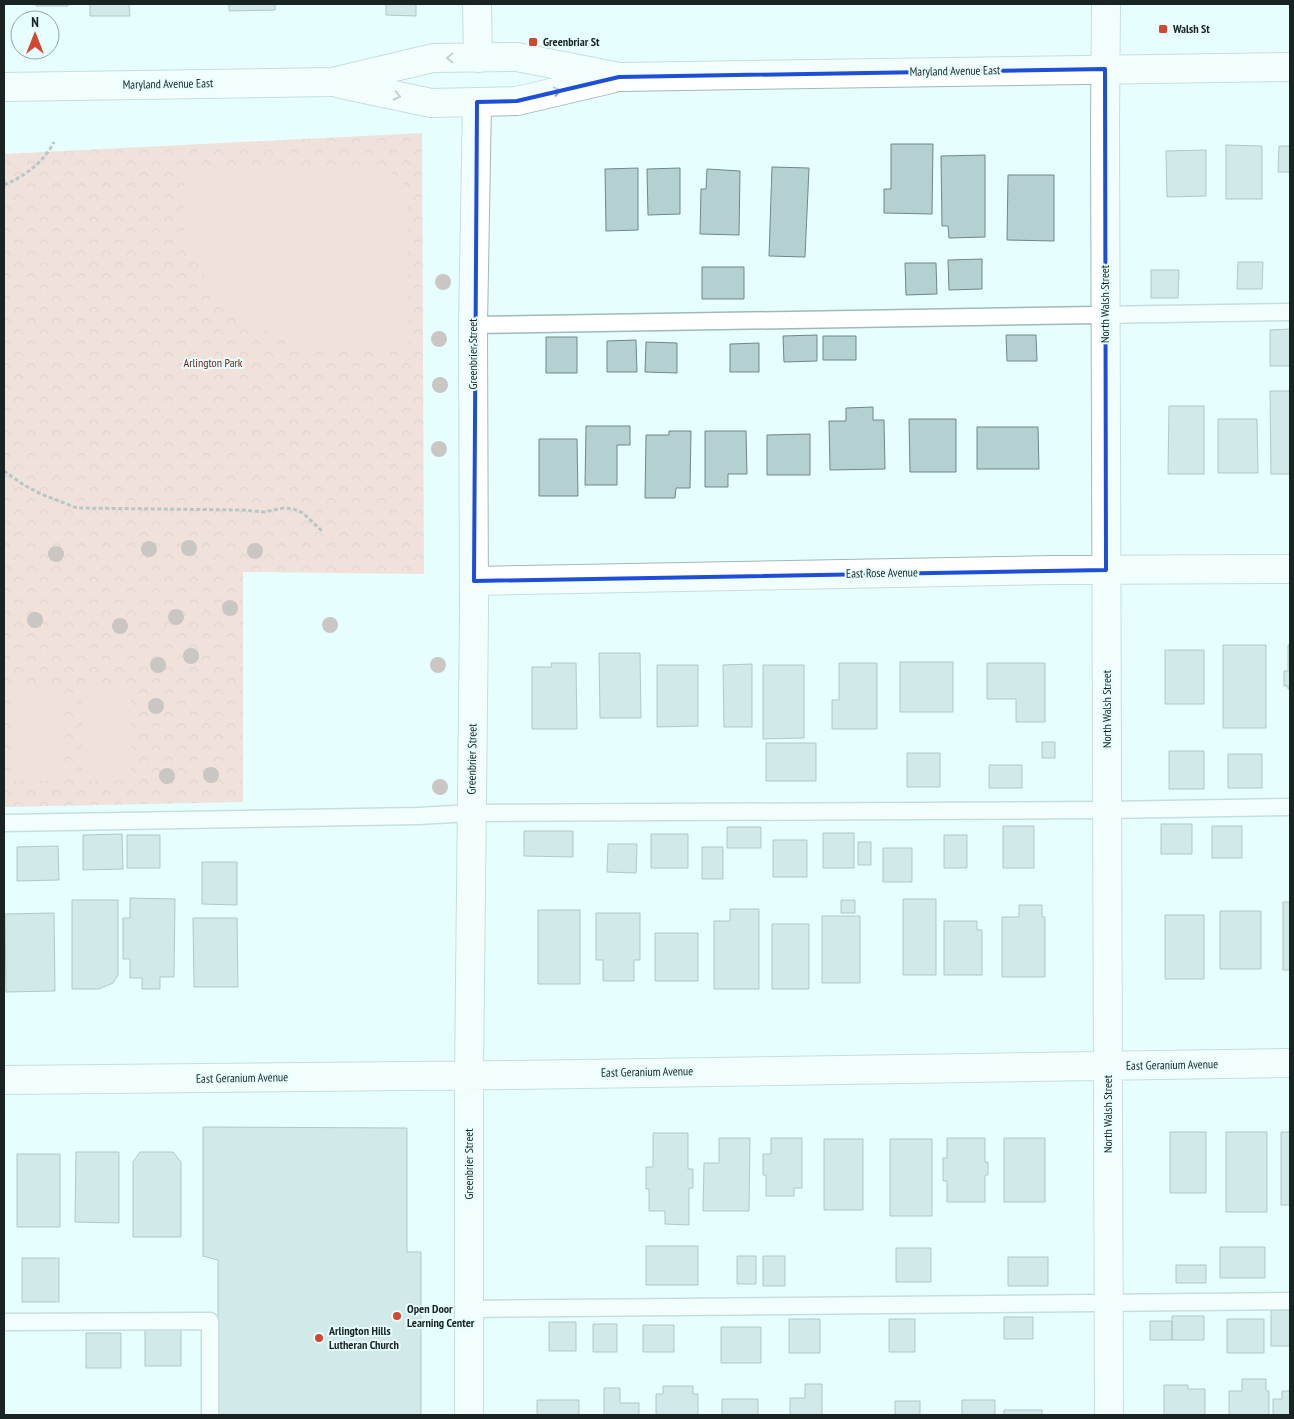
<svg xmlns="http://www.w3.org/2000/svg" width="1294" height="1419" viewBox="0 0 1294 1419" font-family="'PT Sans Narrow',sans-serif">
<style>
.park{fill:url(#park-crowns)}
.pitch{fill:#fdbfb2}
.building{fill:#b5d0d1;stroke:#6e8889}
.lines{fill:none;stroke-linecap:round;stroke-linejoin:round}
.service-casing{stroke:#9eb9b9;stroke-width:19}
.minor-casing{stroke:#9eb9b9;stroke-width:30}
.secondary-casing{stroke:#9eb9b9;stroke-width:30}
.path{stroke:#778788;stroke-width:3;stroke-dasharray:4 2.5;stroke-linecap:butt}
.service{stroke:#fff;stroke-width:16}
.minor{stroke:#fff;stroke-width:28}
.secondary{stroke:#fff;stroke-width:28}
.tree{fill:#a6837c}
.oneway{stroke:#989c9c}
.marked{fill:none;stroke:#1d4ed8;stroke-width:4;stroke-linejoin:round}
.poi-dot{fill:#d34730;stroke:#e7fefe;stroke-width:2}
.labels{text-anchor:middle;stroke-width:4;stroke-linejoin:round;paint-order:stroke}
.poi-label{font-size:12px;font-weight:bold;fill:#192324;stroke:#e7fefe;text-anchor:start}
.street-label{font-size:12px;fill:#192324;stroke:#e7fefe}
.park-label{font-size:12px;fill:#701f12;stroke:#e7fefe}
</style>
<defs>
<pattern id="park-crowns" width="20" height="18" patternUnits="userSpaceOnUse" patternTransform="scale(1.25)"><rect width="20" height="18" fill="#fdbfb2"/><path d="M2 6a3 3 0 1 1 6 0M12 15a3 3 0 1 1 6 0" fill="none" stroke="#d8a499"/></pattern>
</defs>
<rect width="100%" height="100%" fill="#e7fefe"/>
<path class="park" d="M 422,133 L 424,574 L 243,572 L 243,802 L 4,807 L 4,154 Z"/>
<path class="pitch" d="M 382,165 L 407,186 L 409,346 L 302,350 L 221,304 L 184,236 L 184,167 Z
M 131,684 L 131,780 L 82,781 L 82,685 Z
M 12,685 L 61,685 L 61,781 L 12,781 Z"/>
<path class="building" d="M 36,4 L 68,4 L 68,6 L 36,6 Z
M 90,4 L 129,4 L 130,16 L 90,16 Z
M 229,4 L 275,4 L 275,10 L 229,11 Z
M 386,4 L 416,4 L 416,16 L 386,15 Z
M 891,144 L 933,144 L 932,214 L 884,213 L 884,189 L 891,189 Z
M 1226,145 L 1262,146 L 1262,199 L 1226,199 Z
M 1279,146 L 1290,146 L 1290,172 L 1278,172 Z
M 1206,150 L 1206,196 L 1167,197 L 1166,151 Z
M 985,155 L 985,237 L 949,238 L 948,226 L 942,226 L 941,156 Z
M 772,167 L 809,168 L 805,257 L 769,256 Z
M 638,168 L 638,230 L 606,231 L 605,169 Z
M 680,168 L 680,214 L 648,215 L 647,169 Z
M 707,169 L 740,171 L 739,235 L 700,234 L 701,189 L 706,189 Z
M 1008,175 L 1054,175 L 1054,241 L 1007,240 Z
M 982,259 L 982,289 L 949,290 L 948,260 Z
M 1238,262 L 1263,262 L 1262,289 L 1237,289 Z
M 905,263 L 936,263 L 937,294 L 906,295 Z
M 702,267 L 744,267 L 744,299 L 702,299 Z
M 1151,270 L 1179,270 L 1178,298 L 1151,298 Z
M 1290,329 L 1290,366 L 1270,366 L 1270,330 Z
M 817,335 L 817,361 L 784,362 L 783,336 Z
M 1006,335 L 1036,335 L 1037,361 L 1007,361 Z
M 823,336 L 856,336 L 856,360 L 823,360 Z
M 546,337 L 577,337 L 577,373 L 546,373 Z
M 636,340 L 637,372 L 607,372 L 607,341 Z
M 646,342 L 677,343 L 677,373 L 645,372 Z
M 759,343 L 759,372 L 730,372 L 730,344 Z
M 1270,391 L 1290,391 L 1290,474 L 1271,474 Z
M 1169,406 L 1204,406 L 1204,474 L 1168,474 Z
M 873,407 L 873,420 L 884,420 L 885,469 L 830,470 L 829,421 L 846,421 L 846,408 Z
M 909,419 L 956,419 L 956,472 L 910,472 Z
M 1218,419 L 1257,419 L 1258,473 L 1218,473 Z
M 586,426 L 630,426 L 630,445 L 617,445 L 617,485 L 585,485 Z
M 977,427 L 1038,427 L 1039,469 L 977,469 Z
M 669,431 L 691,431 L 690,488 L 676,488 L 675,498 L 645,498 L 646,435 L 669,435 Z
M 705,431 L 746,431 L 747,474 L 728,474 L 728,487 L 705,487 Z
M 810,434 L 810,475 L 767,475 L 767,435 Z
M 539,439 L 577,439 L 578,496 L 539,496 Z
M 1223,645 L 1266,645 L 1266,728 L 1223,728 Z
M 1288,645 L 1290,645 L 1290,689 L 1288,689 L 1288,686 L 1284,686 L 1284,671 L 1288,671 Z
M 1165,650 L 1204,650 L 1204,704 L 1165,704 Z
M 599,653 L 640,653 L 641,718 L 600,718 Z
M 900,662 L 953,662 L 953,712 L 900,712 Z
M 551,663 L 576,663 L 577,729 L 532,729 L 532,667 L 552,667 Z
M 839,663 L 877,663 L 877,729 L 832,729 L 832,700 L 839,700 Z
M 987,663 L 1045,663 L 1045,722 L 1016,722 L 1016,699 L 987,699 Z
M 752,664 L 752,727 L 724,727 L 723,665 Z
M 657,665 L 698,665 L 698,726 L 657,727 Z
M 763,665 L 804,665 L 804,738 L 763,739 Z
M 1042,742 L 1055,742 L 1055,758 L 1042,758 Z
M 766,743 L 816,743 L 816,781 L 766,781 Z
M 1169,751 L 1204,751 L 1204,789 L 1169,789 Z
M 907,753 L 940,753 L 940,787 L 907,787 Z
M 1228,754 L 1262,754 L 1262,788 L 1228,788 Z
M 989,765 L 1022,765 L 1022,788 L 989,788 Z
M 1161,824 L 1192,824 L 1192,854 L 1161,854 Z
M 1003,826 L 1034,826 L 1034,868 L 1003,868 Z
M 1212,826 L 1242,826 L 1242,858 L 1212,858 Z
M 727,827 L 761,827 L 761,848 L 727,848 Z
M 524,831 L 573,831 L 573,857 L 524,856 Z
M 823,833 L 854,833 L 854,868 L 823,868 Z
M 122,834 L 123,869 L 83,870 L 83,835 Z
M 651,834 L 688,834 L 688,868 L 651,868 Z
M 127,835 L 160,835 L 160,868 L 127,868 Z
M 944,835 L 967,835 L 967,868 L 944,868 Z
M 773,840 L 807,840 L 807,877 L 773,877 Z
M 858,842 L 871,842 L 871,865 L 858,865 Z
M 608,844 L 637,844 L 636,873 L 607,872 Z
M 58,846 L 59,880 L 17,881 L 17,847 Z
M 702,847 L 723,847 L 723,879 L 702,879 Z
M 883,848 L 912,848 L 912,882 L 883,882 Z
M 202,862 L 237,862 L 237,905 L 202,904 Z
M 130,898 L 175,899 L 174,977 L 160,977 L 160,989 L 142,989 L 142,978 L 130,978 L 130,959 L 123,959 L 123,918 L 130,918 Z
M 903,899 L 936,899 L 936,975 L 903,975 Z
M 72,900 L 118,900 L 118,975 L 113,983 L 99,989 L 72,989 Z
M 841,900 L 855,900 L 855,913 L 841,913 Z
M 1283,902 L 1290,902 L 1290,970 L 1283,970 Z
M 1019,905 L 1042,905 L 1042,917 L 1045,917 L 1045,977 L 1002,977 L 1002,917 L 1019,917 Z
M 730,909 L 759,909 L 759,989 L 714,989 L 714,921 L 730,921 Z
M 538,910 L 580,910 L 580,984 L 538,984 Z
M 1220,911 L 1261,911 L 1261,969 L 1220,969 Z
M 54,913 L 55,991 L 6,992 L 5,914 Z
M 596,913 L 640,913 L 640,960 L 634,960 L 634,981 L 603,981 L 603,960 L 596,960 Z
M 1165,915 L 1204,915 L 1204,979 L 1165,979 Z
M 822,916 L 860,916 L 860,983 L 822,983 Z
M 193,918 L 237,918 L 238,987 L 194,987 Z
M 944,921 L 977,921 L 977,930 L 982,930 L 982,975 L 944,975 Z
M 772,924 L 809,924 L 809,989 L 772,989 Z
M 655,933 L 698,933 L 698,981 L 655,981 Z
M 203,1127 L 407,1128 L 407,1252 L 421,1252 L 421,1415 L 218,1415 L 218,1260 L 203,1256 Z
M 1170,1132 L 1206,1132 L 1206,1193 L 1170,1193 Z
M 1226,1132 L 1267,1132 L 1267,1212 L 1226,1212 Z
M 1281,1132 L 1290,1132 L 1290,1205 L 1281,1205 Z
M 653,1133 L 688,1133 L 688,1169 L 693,1169 L 693,1188 L 689,1188 L 689,1225 L 665,1224 L 665,1211 L 649,1211 L 649,1189 L 646,1189 L 646,1167 L 653,1167 Z
M 719,1138 L 750,1138 L 749,1211 L 703,1211 L 704,1163 L 719,1163 Z
M 771,1138 L 802,1138 L 802,1188 L 794,1188 L 794,1196 L 766,1196 L 766,1175 L 763,1175 L 763,1154 L 771,1154 Z
M 947,1138 L 985,1138 L 985,1162 L 988,1162 L 988,1175 L 985,1175 L 985,1202 L 947,1202 L 947,1181 L 943,1181 L 943,1158 L 947,1158 Z
M 1004,1138 L 1045,1138 L 1045,1202 L 1004,1202 Z
M 824,1139 L 863,1139 L 863,1210 L 824,1210 Z
M 890,1139 L 932,1139 L 932,1216 L 890,1216 Z
M 76,1152 L 119,1152 L 119,1223 L 75,1222 Z
M 140,1152 L 173,1152 L 181,1162 L 181,1237 L 133,1237 L 133,1162 Z
M 17,1154 L 60,1154 L 60,1227 L 17,1227 Z
M 646,1246 L 698,1246 L 698,1285 L 646,1285 Z
M 1220,1247 L 1265,1247 L 1265,1278 L 1220,1278 Z
M 896,1248 L 931,1248 L 931,1282 L 896,1282 Z
M 737,1256 L 756,1256 L 756,1284 L 737,1284 Z
M 763,1256 L 785,1256 L 785,1286 L 763,1286 Z
M 1008,1257 L 1048,1257 L 1048,1286 L 1008,1286 Z
M 22,1258 L 59,1258 L 59,1302 L 22,1302 Z
M 1176,1265 L 1206,1265 L 1206,1283 L 1176,1283 Z
M 1271,1310 L 1290,1310 L 1290,1346 L 1271,1346 Z
M 1172,1316 L 1204,1316 L 1204,1340 L 1172,1340 Z
M 1004,1317 L 1033,1317 L 1033,1339 L 1004,1339 Z
M 789,1319 L 820,1319 L 820,1353 L 789,1353 Z
M 889,1319 L 915,1319 L 915,1352 L 889,1352 Z
M 1227,1319 L 1264,1319 L 1264,1353 L 1227,1353 Z
M 1150,1321 L 1172,1321 L 1172,1340 L 1150,1340 Z
M 549,1322 L 576,1322 L 576,1351 L 549,1351 Z
M 593,1324 L 617,1324 L 617,1352 L 593,1352 Z
M 643,1325 L 674,1325 L 674,1352 L 643,1352 Z
M 145,1327 L 181,1327 L 181,1366 L 145,1366 Z
M 721,1327 L 761,1327 L 761,1363 L 721,1363 Z
M 86,1333 L 121,1333 L 121,1368 L 86,1368 Z
M 1242,1379 L 1266,1379 L 1266,1391 L 1269,1391 L 1269,1415 L 1229,1415 L 1229,1391 L 1242,1391 Z
M 805,1384 L 822,1384 L 822,1415 L 790,1415 L 790,1398 L 805,1398 Z
M 1164,1385 L 1188,1385 L 1188,1389 L 1205,1389 L 1205,1415 L 1164,1415 Z
M 663,1386 L 693,1386 L 693,1394 L 698,1394 L 698,1415 L 656,1415 L 656,1394 L 663,1394 Z
M 604,1388 L 620,1388 L 620,1403 L 639,1403 L 639,1415 L 604,1415 Z
M 1282,1391 L 1290,1391 L 1290,1415 L 1273,1415 L 1273,1399 L 1282,1399 Z
M 722,1399 L 758,1399 L 758,1415 L 722,1415 Z
M 537,1400 L 579,1400 L 579,1415 L 537,1415 Z
M 962,1400 L 995,1400 L 995,1415 L 962,1415 Z
M 895,1401 L 920,1401 L 920,1415 L 895,1415 Z
M 1004,1410 L 1042,1410 L 1042,1415 L 1004,1415 Z"/>
<g class="lines">
<g class="service-casing">
<path id="service" d="M 473,325 L 1290,312
M 4,823 L 418,816 L 472,813 L 1107,810 L 1290,807
M 469,1309 L 1290,1301
M 4,1322 L 210,1321 L 210,1415"/>
</g>
<g class="minor-casing">
<path id="minor" d="M 477,4 L 478,58
M 1106,4 L 1105,124 L 1109,1415
M 474,581 L 1054,570 L 1290,569
M 4,1080 L 515,1075 L 1290,1063
M 469,1415 L 469,1075 L 474,613 L 473,325 L 477,102"/>
</g>
<g class="secondary-casing">
<path id="secondary" d="M 341,84 L 431,103 L 517,101 L 611,79
M 4,87 L 332,82 L 433,58 L 517,57 L 619,77 L 1290,67"/>
</g>
<path class="path" d="M 4,185 C 25,176 43,163 54,142
M 4,471 L 24,485 L 41,494 L 77,508 L 243,510 L 264,512 L 284,508 L 294,509 L 303,513 L 322,531"/>
<use href="#service" class="service"/>
<use href="#minor" class="minor"/>
<use href="#secondary" class="secondary"/>
</g>
<g class="tree">
<circle cx="443" cy="282" r="8"/>
<circle cx="439" cy="339" r="8"/>
<circle cx="440" cy="385" r="8"/>
<circle cx="439" cy="449" r="8"/>
<circle cx="189" cy="548" r="8"/>
<circle cx="149" cy="549" r="8"/>
<circle cx="255" cy="551" r="8"/>
<circle cx="56" cy="554" r="8"/>
<circle cx="230" cy="608" r="8"/>
<circle cx="176" cy="617" r="8"/>
<circle cx="35" cy="620" r="8"/>
<circle cx="330" cy="625" r="8"/>
<circle cx="120" cy="626" r="8"/>
<circle cx="191" cy="656" r="8"/>
<circle cx="158" cy="665" r="8"/>
<circle cx="438" cy="665" r="8"/>
<circle cx="156" cy="706" r="8"/>
<circle cx="211" cy="775" r="8"/>
<circle cx="167" cy="776" r="8"/>
<circle cx="440" cy="787" r="8"/>
</g>
<defs><path id="oneway-chevron" d="M-2-3.5L2.5 0L-2 3.5" fill="none" stroke-width="1.6" stroke-linecap="round" stroke-linejoin="round" transform="scale(1.25)"/></defs>
<g class="oneway">
<use href="#oneway-chevron" transform="translate(450 58) rotate(179)"/>
<use href="#oneway-chevron" transform="translate(557 91) rotate(-13)"/>
<use href="#oneway-chevron" transform="translate(397 96) rotate(12)"/>
</g>
<path d="M0 0H1294V1419H0ZM 1105,69 L 1106,570 L 474,581 L 477,102 L 517,101 L 619,77 Z" fill="#e7fefe" fill-opacity=".55" fill-rule="evenodd"/>
<path class="marked" d="M 1105,69 L 1106,570 L 474,581 L 477,102 L 517,101 L 619,77 Z"/>
<g class="poi-dot">
<rect x="1158" y="24" width="10" height="10" rx="2.5"/>
<rect x="528" y="37" width="10" height="10" rx="2.5"/>
<circle cx="397" cy="1316" r="5"/>
<circle cx="319" cy="1338" r="5"/>
</g>
<g class="labels">
<g class="poi-label">
<text x="1173" y="33">Walsh St</text>
<text x="543" y="46">Greenbriar St</text>
<text x="407" y="1313">Open Door<tspan x="407" dy="14">Learning Center</tspan></text>
<text x="329" y="1335">Arlington Hills<tspan x="329" dy="14">Lutheran Church</tspan></text>
</g>
<g class="street-label">
<text transform="translate(955 71) rotate(-1)" y="4">Maryland Avenue East</text>
<text transform="translate(168 84) rotate(-1)" y="4">Maryland Avenue East</text>
<text transform="translate(1105 304) rotate(-90)" y="4">North Walsh Street</text>
<text transform="translate(473 354) rotate(-90)" y="4">Greenbrier Street</text>
<text transform="translate(882 573) rotate(-1)" y="4">East Rose Avenue</text>
<text transform="translate(1107 709) rotate(-90)" y="4">North Walsh Street</text>
<text transform="translate(472 759) rotate(-89)" y="4">Greenbrier Street</text>
<text transform="translate(1172 1065) rotate(-1)" y="4">East Geranium Avenue</text>
<text transform="translate(647 1072) rotate(-1)" y="4">East Geranium Avenue</text>
<text transform="translate(242 1078) rotate(-1)" y="4">East Geranium Avenue</text>
<text transform="translate(1108 1114) rotate(-90)" y="4">North Walsh Street</text>
<text transform="translate(469 1164) rotate(-90)" y="4">Greenbrier Street</text>
</g>
<g class="park-label">
<text x="213" y="367">Arlington Park</text>
</g>
</g>
<rect width="1294" height="1419" fill="none" stroke="#192324" stroke-width="10"/>
<g transform="translate(35 35)"><circle r="24" fill="#e7fefe" stroke="#95a6a7"/>
<path d="M0-4L9 19L0 12L-9 19Z" fill="#d34730"/>
<text y="-8" font-size="14" font-weight="bold" text-anchor="middle" fill="#192324">N</text>
</g>
</svg>
